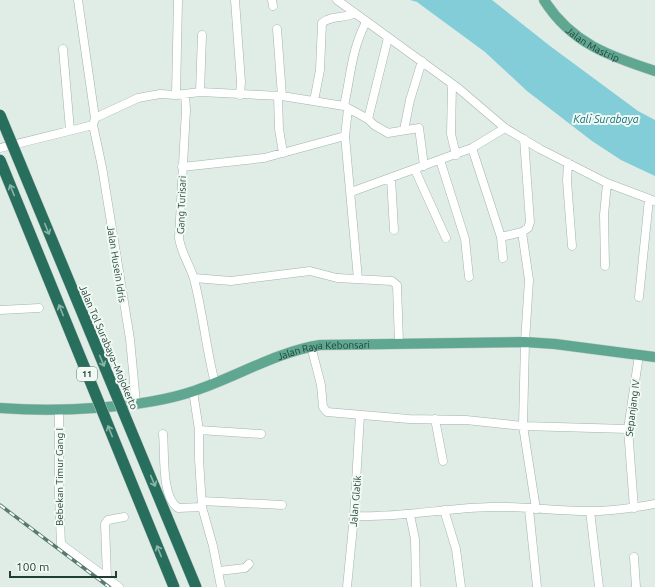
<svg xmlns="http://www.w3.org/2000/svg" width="655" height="587" viewBox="0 0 655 587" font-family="Ubuntu,sans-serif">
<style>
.water{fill:#82cdd7}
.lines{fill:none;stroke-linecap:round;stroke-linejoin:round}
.minor-casing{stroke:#a2b4ad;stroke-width:9}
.major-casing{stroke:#c0c9c6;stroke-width:11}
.minor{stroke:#fff;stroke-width:8}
.major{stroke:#60a792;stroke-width:10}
.rail-casing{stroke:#597a70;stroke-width:3.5}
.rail{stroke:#f1f9f4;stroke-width:2;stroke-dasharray:6;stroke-linecap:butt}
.highway-bridge-casing{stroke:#c0c9c6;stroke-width:12;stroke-linecap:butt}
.highway-bridge{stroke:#286e5d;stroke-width:11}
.oneway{stroke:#8cb4a8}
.labels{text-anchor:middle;stroke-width:4;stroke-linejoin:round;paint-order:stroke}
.shield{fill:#f1f9f4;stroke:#5e766e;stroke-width:1}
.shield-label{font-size:9px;font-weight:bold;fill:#1f3e35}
.street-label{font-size:10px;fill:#1f3e35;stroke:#f1f9f4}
.water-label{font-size:11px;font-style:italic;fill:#137180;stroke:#f1f9f4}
</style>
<rect width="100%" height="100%" fill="#e0ece6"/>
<path class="water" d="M 410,0 L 492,0 L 550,46 L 638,111 L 655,120 L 655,176 L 621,160 L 592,141 L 527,91 L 485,52 L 417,2 Z"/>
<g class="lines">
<g class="minor-casing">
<path id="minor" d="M 78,0 L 95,118
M 235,0 L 241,82 L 240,95
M 272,0 L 273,6
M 337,0 L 458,88 L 505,128 L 540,149 L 607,183 L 655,201
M 277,29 L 282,96
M 63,49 L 70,130
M 452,84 L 451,134 L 456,155
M 200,92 L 202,35
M 185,94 L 186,110 L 179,238 C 181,253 190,265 194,279 C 203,313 206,349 215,383
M 176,95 L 178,0
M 278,97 L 279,129 L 283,153
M 314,101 L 320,70 L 322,23 C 331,15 345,19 355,13
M 344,106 C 351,75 351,51 366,22
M 348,109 L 345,136 L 358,279
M 368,119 L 388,38
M 93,125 L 102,167 L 130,339 L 136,403
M 404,130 L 410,100 L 422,61
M 0,148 L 93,125 L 95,118 L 138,98 L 160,94 L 176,95 L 200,92 L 282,96 L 344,106 L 368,119 L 374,125 L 388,133 L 419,128 L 424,166
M 472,148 L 501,237 L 503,258
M 440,160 L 465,239 L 469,277
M 568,163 L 567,181 L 572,246
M 182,167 L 264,158 L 345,136
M 415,170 L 446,238
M 391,178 L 394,230
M 351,192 L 472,148 L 505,128
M 522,232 L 529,280 L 525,342 L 523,426 L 536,509
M 501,237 L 522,232 L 528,228 L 530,222 L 524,139
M 605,266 L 604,215 L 607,183
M 194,278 L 231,281 L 310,271 L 337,278 L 392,281 L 397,285 L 399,343
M 639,297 L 649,199
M 0,310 L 39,308
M 311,346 L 321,385 L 323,407 L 327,412 L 409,419 L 466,420 L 523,426 L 628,429
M 193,391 L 199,430 L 199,459 L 202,507 L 213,546 L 221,587
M 59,409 L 59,495 L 61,544 L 119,587
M 435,419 L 443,461
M 199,430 L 261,434
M 163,434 C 165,453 161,497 178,508 L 202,507
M 202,501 L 282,505
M 634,508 L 628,429 L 639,355
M 529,509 L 537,587
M 444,510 L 456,549 L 461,587
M 590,511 L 599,587
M 410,515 L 415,539 L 416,587
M 354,516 C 400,518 445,508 491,507 C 523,506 556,511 588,511 C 610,512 633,508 655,504
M 634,557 L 636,587
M 219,571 L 245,568 L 249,564
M 107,578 L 105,524 L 108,520 L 124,517
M 347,587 L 354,516 L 360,415"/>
</g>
<g class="major-casing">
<g id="major">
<path id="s1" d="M 544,0 C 571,43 609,56 655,71"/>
<path id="s2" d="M 0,408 C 56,412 141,409 194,391 C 236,377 276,352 320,345 L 525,342 L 555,344 L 655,357"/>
</g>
</g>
<use href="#minor" class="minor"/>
<use href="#major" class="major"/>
<g class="rail-casing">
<path id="rail" d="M 0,505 L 109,587"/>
</g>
<use href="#rail" class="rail"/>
<g class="highway-bridge-casing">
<path id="highway-bridge" d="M 0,115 L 196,587
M 0,160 L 174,587"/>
</g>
<use href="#highway-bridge" class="highway-bridge"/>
</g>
<defs><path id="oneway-shaft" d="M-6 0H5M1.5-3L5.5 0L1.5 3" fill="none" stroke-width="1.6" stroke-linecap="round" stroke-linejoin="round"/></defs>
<g class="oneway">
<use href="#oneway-shaft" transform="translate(12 190) rotate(-112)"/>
<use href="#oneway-shaft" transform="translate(47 229) rotate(68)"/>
<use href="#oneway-shaft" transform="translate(61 310) rotate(-112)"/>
<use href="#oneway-shaft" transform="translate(102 361) rotate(67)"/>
<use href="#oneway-shaft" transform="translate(110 431) rotate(-112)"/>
<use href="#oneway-shaft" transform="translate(153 481) rotate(68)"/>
<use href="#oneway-shaft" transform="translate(159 551) rotate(-112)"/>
</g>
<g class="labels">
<rect class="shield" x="77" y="367" width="20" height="14" rx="3"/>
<g class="shield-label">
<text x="87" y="377">11</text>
</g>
<g class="street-label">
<text dy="4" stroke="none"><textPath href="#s1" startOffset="67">Jalan Mastrip</textPath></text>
<text transform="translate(181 205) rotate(-88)" y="4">Gang Turisari</text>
<text transform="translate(117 264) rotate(81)" y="4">Jalan Husein Idris</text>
<text transform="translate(109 347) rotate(67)" y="4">Jalan Tol Surabaya–Mojokerto</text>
<text dy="4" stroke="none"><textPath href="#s2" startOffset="333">Jalan Raya Kebonsari</textPath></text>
<text transform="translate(632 408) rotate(-83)" y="4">Sepanjang IV</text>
<text transform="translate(59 477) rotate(-90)" y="4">Bebekan Timur Gang I</text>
<text transform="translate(355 501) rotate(-85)" y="4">Jalan Glatik</text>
</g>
<g class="water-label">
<text x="606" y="123">Kali Surabaya</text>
</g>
</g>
<path d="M10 571v6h106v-6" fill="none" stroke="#1f3e35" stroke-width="2"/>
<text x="16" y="571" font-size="12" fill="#1f3e35" stroke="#f1f9f4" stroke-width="3" paint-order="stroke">100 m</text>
</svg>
